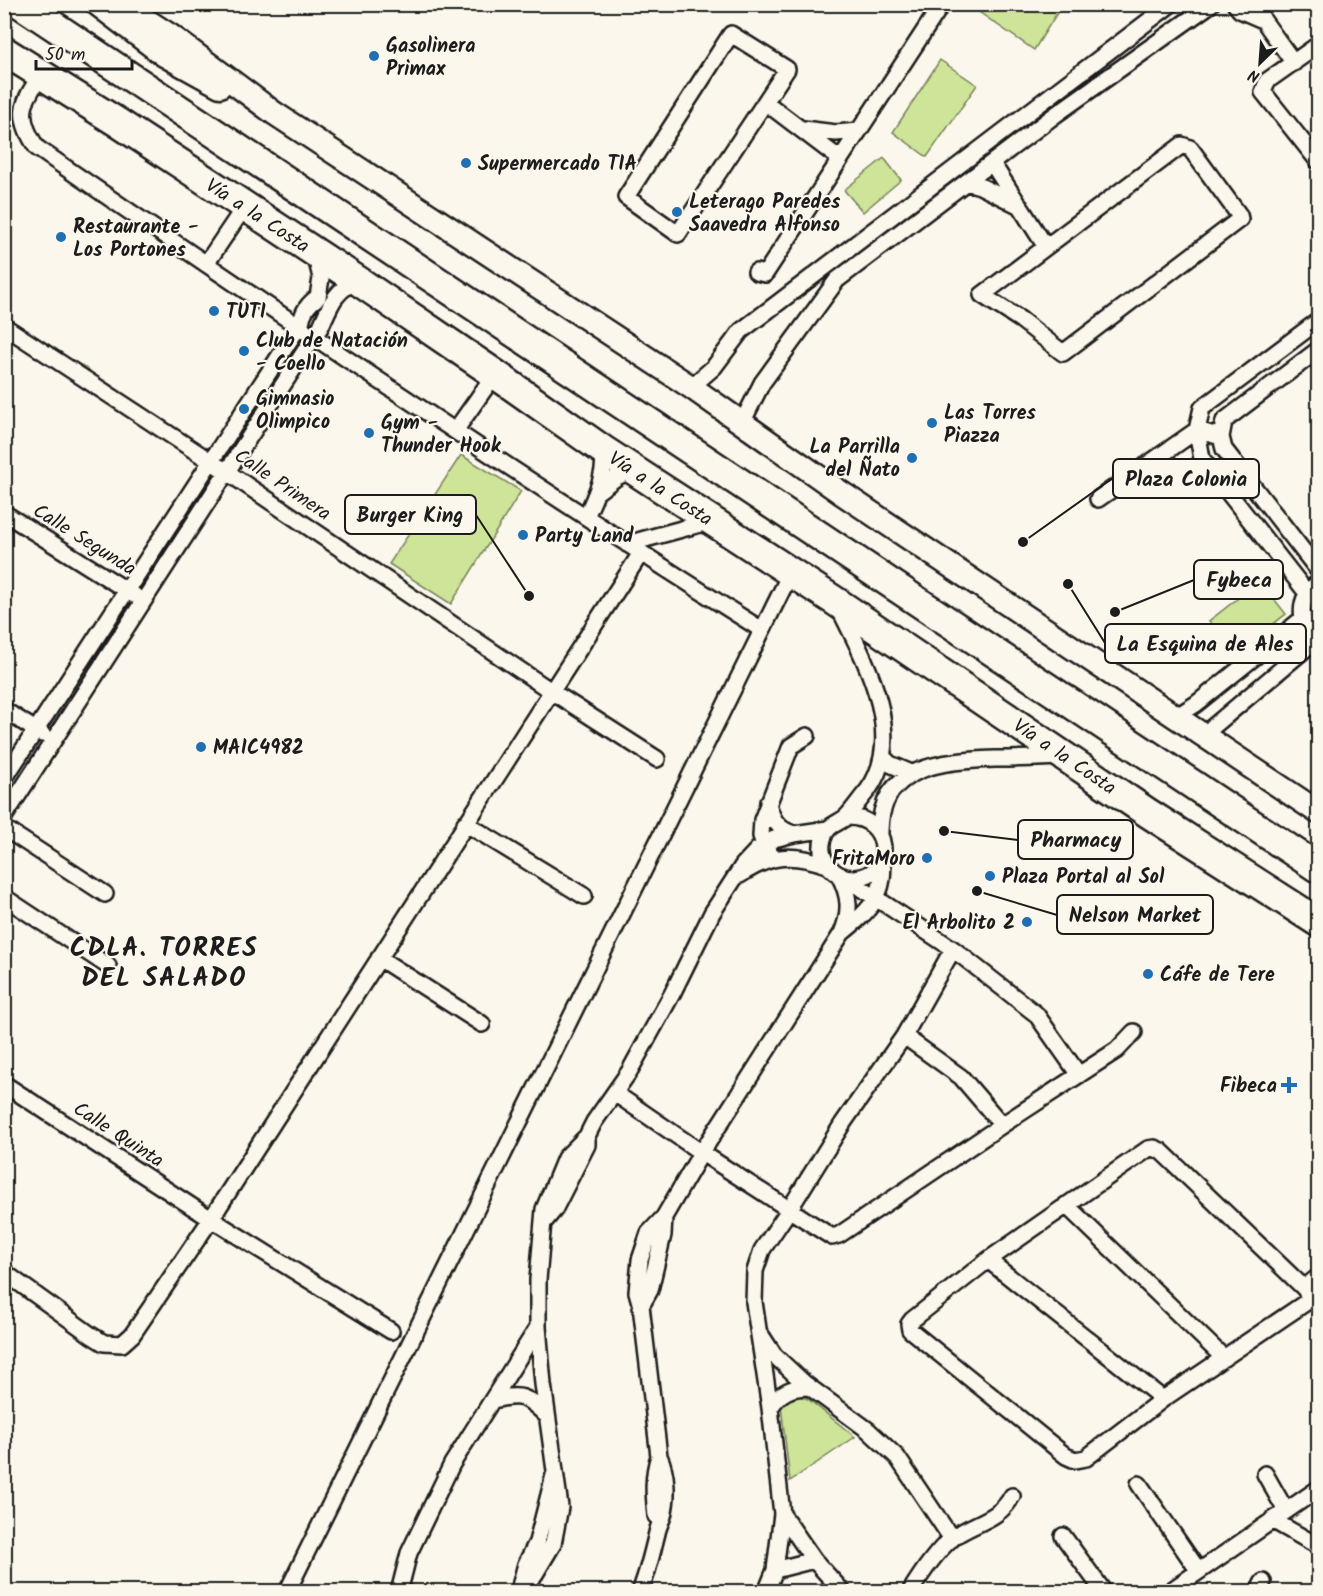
<svg xmlns="http://www.w3.org/2000/svg" width="1323" height="1596" viewBox="0 0 1323 1596" font-family="Kalam,sans-serif">
<style>
.green{fill:#cde499;stroke:#74805a;stroke-width:1.5}
.lines{fill:none;stroke-linecap:round;stroke-linejoin:round}
.street-casing{stroke:#1c1c1c;stroke-width:20}
.secondary-casing{stroke:#1c1c1c;stroke-width:27}
.highway-casing{stroke:#1c1c1c;stroke-width:33}
.street{stroke:#fbf7ec;stroke-width:15}
.secondary{stroke:#fbf7ec;stroke-width:22}
.highway{stroke:#fbf7ec;stroke-width:28}
.poi-dot{fill:#1f6fb2;stroke:#fbf7ec;stroke-width:2}
.labels{text-anchor:middle;stroke-width:4.5;stroke-linejoin:round;paint-order:stroke}
.poi-label{font-size:20px;font-weight:bold;fill:#1c1c1c;stroke:#fbf7ec;text-anchor:start}
.street-label{font-size:20px;fill:#1c1c1c;stroke:#fbf7ec}
.district-label{font-size:26px;font-weight:bold;letter-spacing:1.5px;fill:#1c1c1c;stroke:#fbf7ec}
.leader{fill:none;stroke:#1c1c1c;stroke-width:2}
.callout-dot{fill:#1c1c1c;stroke:#fbf7ec;stroke-width:2}
.callout{fill:#fbf7ec;stroke:#1c1c1c;stroke-width:2}
.callout-label{font-size:21px;text-anchor:middle;font-weight:bold;fill:#1c1c1c}
</style>
<rect width="100%" height="100%" fill="#fbf7ec"/>
<filter id="ink" filterUnits="userSpaceOnUse"><feTurbulence type="fractalNoise" baseFrequency=".0167" numOctaves="2"/><feDisplacementMap in="SourceGraphic" scale="12" xChannelSelector="R" yChannelSelector="G"/><feConvolveMatrix kernelMatrix="1 2 1 2 8 2 1 2 1" color-interpolation-filters="sRGB"/></filter>
<g filter="url(#ink)">
<path class="green" d="M 979,5 L 979,4 L 1062,5 L 1034,50 L 976,10 Z
M 940,60 L 977,85 L 927,157 L 893,132 Z
M 884,158 L 901,180 L 863,212 L 844,190 Z
M 461,455 L 521,491 L 451,604 L 389,564 Z
M 1260,581 L 1286,614 L 1235,654 L 1209,621 Z
M 796,1395 L 808,1399 L 855,1437 L 790,1481 L 781,1405 L 786,1398 Z"/>
<g class="lines">
<g class="street-casing">
<path id="street" d="M 1235,4 L 1240,10 L 1263,20
M 1256,4 L 1263,20 L 1294,63
M 731,34 L 787,69 L 678,234 L 626,197 Z
M 1318,45 L 1267,81 L 1263,92 L 1318,161
M 42,74 C 21,103 16,117 37,148 C 276,313 517,475 762,630
M 765,102 L 840,159
M 803,129 L 836,133 L 859,131
M 1182,145 L 1190,148 L 1239,215 L 1240,219 L 1063,353 L 1021,320 L 982,295 Z
M 992,163 L 1046,247
M 966,182 L 980,186 L 1020,206
M 206,264 L 245,206
M 756,272 L 765,274 L 942,4
M 4,326 L 227,472 L 551,691 L 657,759
M 1318,350 L 1224,421 L 1221,437 L 1224,449 L 1318,570
M 691,387 L 714,367 L 741,331 L 1171,4
M 742,423 L 762,383 L 837,280 L 1055,115 L 1211,4
M 455,431 L 495,374
M 597,492 L 617,477 L 634,469
M 1098,499 L 1197,430 L 1221,437
M 4,513 L 134,595
M 586,517 C 595,496 607,474 603,450
M 627,544 L 711,521
M 1318,583 C 1297,598 1297,625 1318,640
M 1307,593 L 1202,459 L 1197,430 L 1202,408 L 1318,321
M 840,610 C 865,660 907,736 868,790 C 861,798 855,807 848,815 C 839,825 828,822 823,839 C 817,860 835,879 855,878 C 896,875 891,815 846,817
M 4,710 L 42,734
M 1177,716 L 1196,704 L 1302,619
M 1202,736 L 1317,639
M 883,757 L 890,764 L 911,773
M 4,779 L 301,323 C 303,311 308,304 318,297 L 321,278 L 315,253
M 768,802 C 771,818 777,829 794,834
M 4,817 L 321,326 C 331,304 334,292 357,280
M 465,823 L 584,896
M 4,828 L 105,894
M 880,833 C 879,765 943,761 995,759 C 1016,759 1038,758 1059,757
M 773,858 L 764,845 L 761,836 L 762,820 L 791,746 L 807,736
M 740,875 C 771,854 792,853 827,865
M 844,877 L 953,949 L 1036,1014 L 1079,1075
M 4,897 L 108,966
M 842,933 C 869,911 887,895 882,857
M 379,958 L 482,1024
M 904,1036 L 961,1077 L 1002,1125
M 4,1084 L 211,1219 L 391,1331
M 616,1094 L 702,1153 L 832,1237 L 839,1235 L 1002,1125 L 1117,1050 L 1134,1032
M 1066,1205 L 1224,1358
M 544,1222 L 554,1210 L 587,1145 L 587,1136 L 594,1122 L 629,1072 L 672,994 L 712,913 L 743,865 L 757,850 L 774,839 L 794,834 L 828,829
M 988,1260 L 1163,1399
M 4,1272 L 91,1335 L 104,1343 L 122,1344 L 132,1335 L 211,1219 L 641,553
M 1304,1288 L 1318,1277
M 1311,1299 L 1304,1288 L 1161,1151 L 1154,1148 L 1148,1149 L 988,1260 L 912,1320 L 909,1324 L 910,1330 L 1066,1456 L 1075,1460 L 1086,1458 L 1163,1399 L 1311,1299 L 1318,1294
M 641,1306 L 650,1290 L 663,1235 L 664,1217
M 761,1335 L 774,1355 L 804,1383 L 868,1430 L 897,1457 L 952,1539
M 493,1400 C 521,1393 527,1396 547,1416
M 770,1408 C 780,1392 791,1387 809,1387
M 1265,1474 L 1286,1511
M 1139,1484 L 1198,1570
M 782,1514 L 814,1560 L 843,1592
M 656,1516 C 654,1495 652,1477 659,1456
M 1272,1520 L 1318,1546
M 1063,1536 L 1104,1592
M 775,1570 L 814,1560
M 519,1590 L 526,1564 L 537,1542 L 554,1475
M 287,1592 L 791,572
M 399,1592 L 409,1553 L 452,1464 L 538,1327
M 518,1592 L 535,1574 L 553,1544 L 560,1507 L 543,1384 L 538,1327 L 538,1280 L 544,1209 L 565,1158 L 585,1138
M 640,1592 C 648,1572 652,1553 657,1533 C 658,1527 661,1522 663,1516 C 668,1497 667,1473 659,1456 L 641,1306 L 637,1292 L 640,1260 L 649,1233 L 664,1217 L 700,1155 L 842,933 C 851,911 850,896 839,875
M 766,1592 L 775,1570 L 782,1514 L 770,1408 L 754,1302 L 755,1271 L 762,1250 L 789,1210 L 843,1123 L 904,1036 L 953,949
M 910,1592 C 921,1574 935,1553 951,1539 C 971,1523 999,1521 1012,1496
M 1169,1592 L 1318,1489
M 1258,1592 L 1263,1582"/>
</g>
<g class="secondary-casing">
<path id="secondary" d="M 97,4 L 164,55 L 220,86
M 121,4 L 171,36 L 274,113 L 691,387 L 840,492 L 1318,812"/>
</g>
<g class="highway-casing">
<path id="highway" d="M 21,4 L 1318,868
M 4,51 L 117,122 L 357,280 L 495,374 L 603,450 L 835,601 L 1148,813 L 1318,922"/>
</g>
<use href="#street" class="street"/>
<use href="#secondary" class="secondary"/>
<use href="#highway" class="highway"/>
</g>
</g>
<g class="poi-dot">
<circle cx="374" cy="56" r="6"/>
<circle cx="466" cy="163" r="6"/>
<circle cx="677" cy="212" r="6"/>
<circle cx="61" cy="237" r="6"/>
<circle cx="214" cy="311" r="6"/>
<circle cx="244" cy="351" r="6"/>
<circle cx="244" cy="409" r="6"/>
<circle cx="932" cy="423" r="6"/>
<circle cx="369" cy="433" r="6"/>
<circle cx="912" cy="458" r="6"/>
<circle cx="523" cy="535" r="6"/>
<circle cx="201" cy="747" r="6"/>
<circle cx="927" cy="858" r="6"/>
<circle cx="990" cy="876" r="6"/>
<circle cx="1027" cy="922" r="6"/>
<circle cx="1148" cy="974" r="6"/>
<path d="M1286 1076h6v6h6v6h-6v6h-6v-6h-6v-6h6z"/>
</g>
<g class="labels">
<g class="poi-label">
<text x="386" y="52">Gasolinera<tspan x="386" dy="23">Primax</tspan></text>
<text x="478" y="170">Supermercado TIA</text>
<text x="689" y="208">Leterago Paredes<tspan x="689" dy="23">Saavedra Alfonso</tspan></text>
<text x="73" y="233">Restaurante -<tspan x="73" dy="23">Los Portones</tspan></text>
<text x="226" y="318">TUTI</text>
<text x="256" y="347">Club de Natación<tspan x="256" dy="23">- Coello</tspan></text>
<text x="256" y="405">Gimnasio<tspan x="256" dy="23">Olimpico</tspan></text>
<text x="944" y="419">Las Torres<tspan x="944" dy="23">Piazza</tspan></text>
<text x="381" y="429">Gym -<tspan x="381" dy="23">Thunder Hook</tspan></text>
<text x="900" y="453" text-anchor="end">La Parrilla<tspan x="900" dy="23">del Ñato</tspan></text>
<text x="535" y="542">Party Land</text>
<text x="213" y="754">MAIC4982</text>
<text x="915" y="865" text-anchor="end">FritaMoro</text>
<text x="1002" y="883">Plaza Portal al Sol</text>
<text x="1015" y="929" text-anchor="end">El Arbolito 2</text>
<text x="1160" y="981">Cáfe de Tere</text>
<text x="1277" y="1092" text-anchor="end">Fibeca</text>
</g>
<g class="street-label">
<text transform="translate(258 215) rotate(33)" y="7">Vía a la Costa</text>
<text transform="translate(283 484) rotate(34)" y="7">Calle Primera</text>
<text transform="translate(661 488) rotate(33)" y="7">Vía a la Costa</text>
<text transform="translate(85 539) rotate(32)" y="7">Calle Segunda</text>
<text transform="translate(1065 756) rotate(34)" y="7">Vía a la Costa</text>
<text transform="translate(119 1134) rotate(33)" y="7">Calle Quinta</text>
</g>
<g class="district-label">
<text x="164" y="956">CDLA. TORRES<tspan x="164" dy="30">DEL SALADO</tspan></text>
</g>
</g>
<path class="leader" d="M1023 542L1113 478M529 596L476 515M1115 612L1194 580M1068 584L1105 643M944 831L1018 840M977 891L1057 915"/>
<g class="callout-dot">
<circle cx="1023" cy="542" r="6"/>
<circle cx="529" cy="596" r="6"/>
<circle cx="1115" cy="612" r="6"/>
<circle cx="1068" cy="584" r="6"/>
<circle cx="944" cy="831" r="6"/>
<circle cx="977" cy="891" r="6"/>
</g>
<g class="callout">
<rect x="1113" y="459" width="146" height="39" rx="6"/>
<rect x="345" y="495" width="131" height="39" rx="6"/>
<rect x="1194" y="560" width="89" height="39" rx="6"/>
<rect x="1105" y="624" width="201" height="39" rx="6"/>
<rect x="1018" y="820" width="115" height="39" rx="6"/>
<rect x="1057" y="895" width="156" height="39" rx="6"/>
</g>
<g class="callout-label">
<text x="1186" y="486">Plaza Colonia</text>
<text x="410" y="522">Burger King</text>
<text x="1239" y="587">Fybeca</text>
<text x="1205" y="651">La Esquina de Ales</text>
<text x="1076" y="847">Pharmacy</text>
<text x="1135" y="922">Nelson Market</text>
</g>
<rect width="1323" height="1596" fill="none" stroke="#fbf7ec" stroke-width="24"/>
<rect x="12" y="12" width="1299" height="1572" fill="none" stroke="#1c1c1c" stroke-width="2" filter="url(#ink)"/>
<g transform="translate(1260 63) rotate(205)" stroke="#fbf7ec" stroke-width="4.5" paint-order="stroke">
<path d="M0-4.5L10 22L0 15L-10 22Z" fill="#1c1c1c"/>
<text y="-9" font-size="16" font-weight="bold" text-anchor="middle" fill="#1c1c1c">N</text>
</g>
<path d="M36 60v9h96v-9" fill="none" stroke="#1c1c1c" stroke-width="3"/>
<text x="45" y="60" font-size="18" fill="#1c1c1c" stroke="#fbf7ec" stroke-width="4.5" paint-order="stroke">50 m</text>
</svg>
